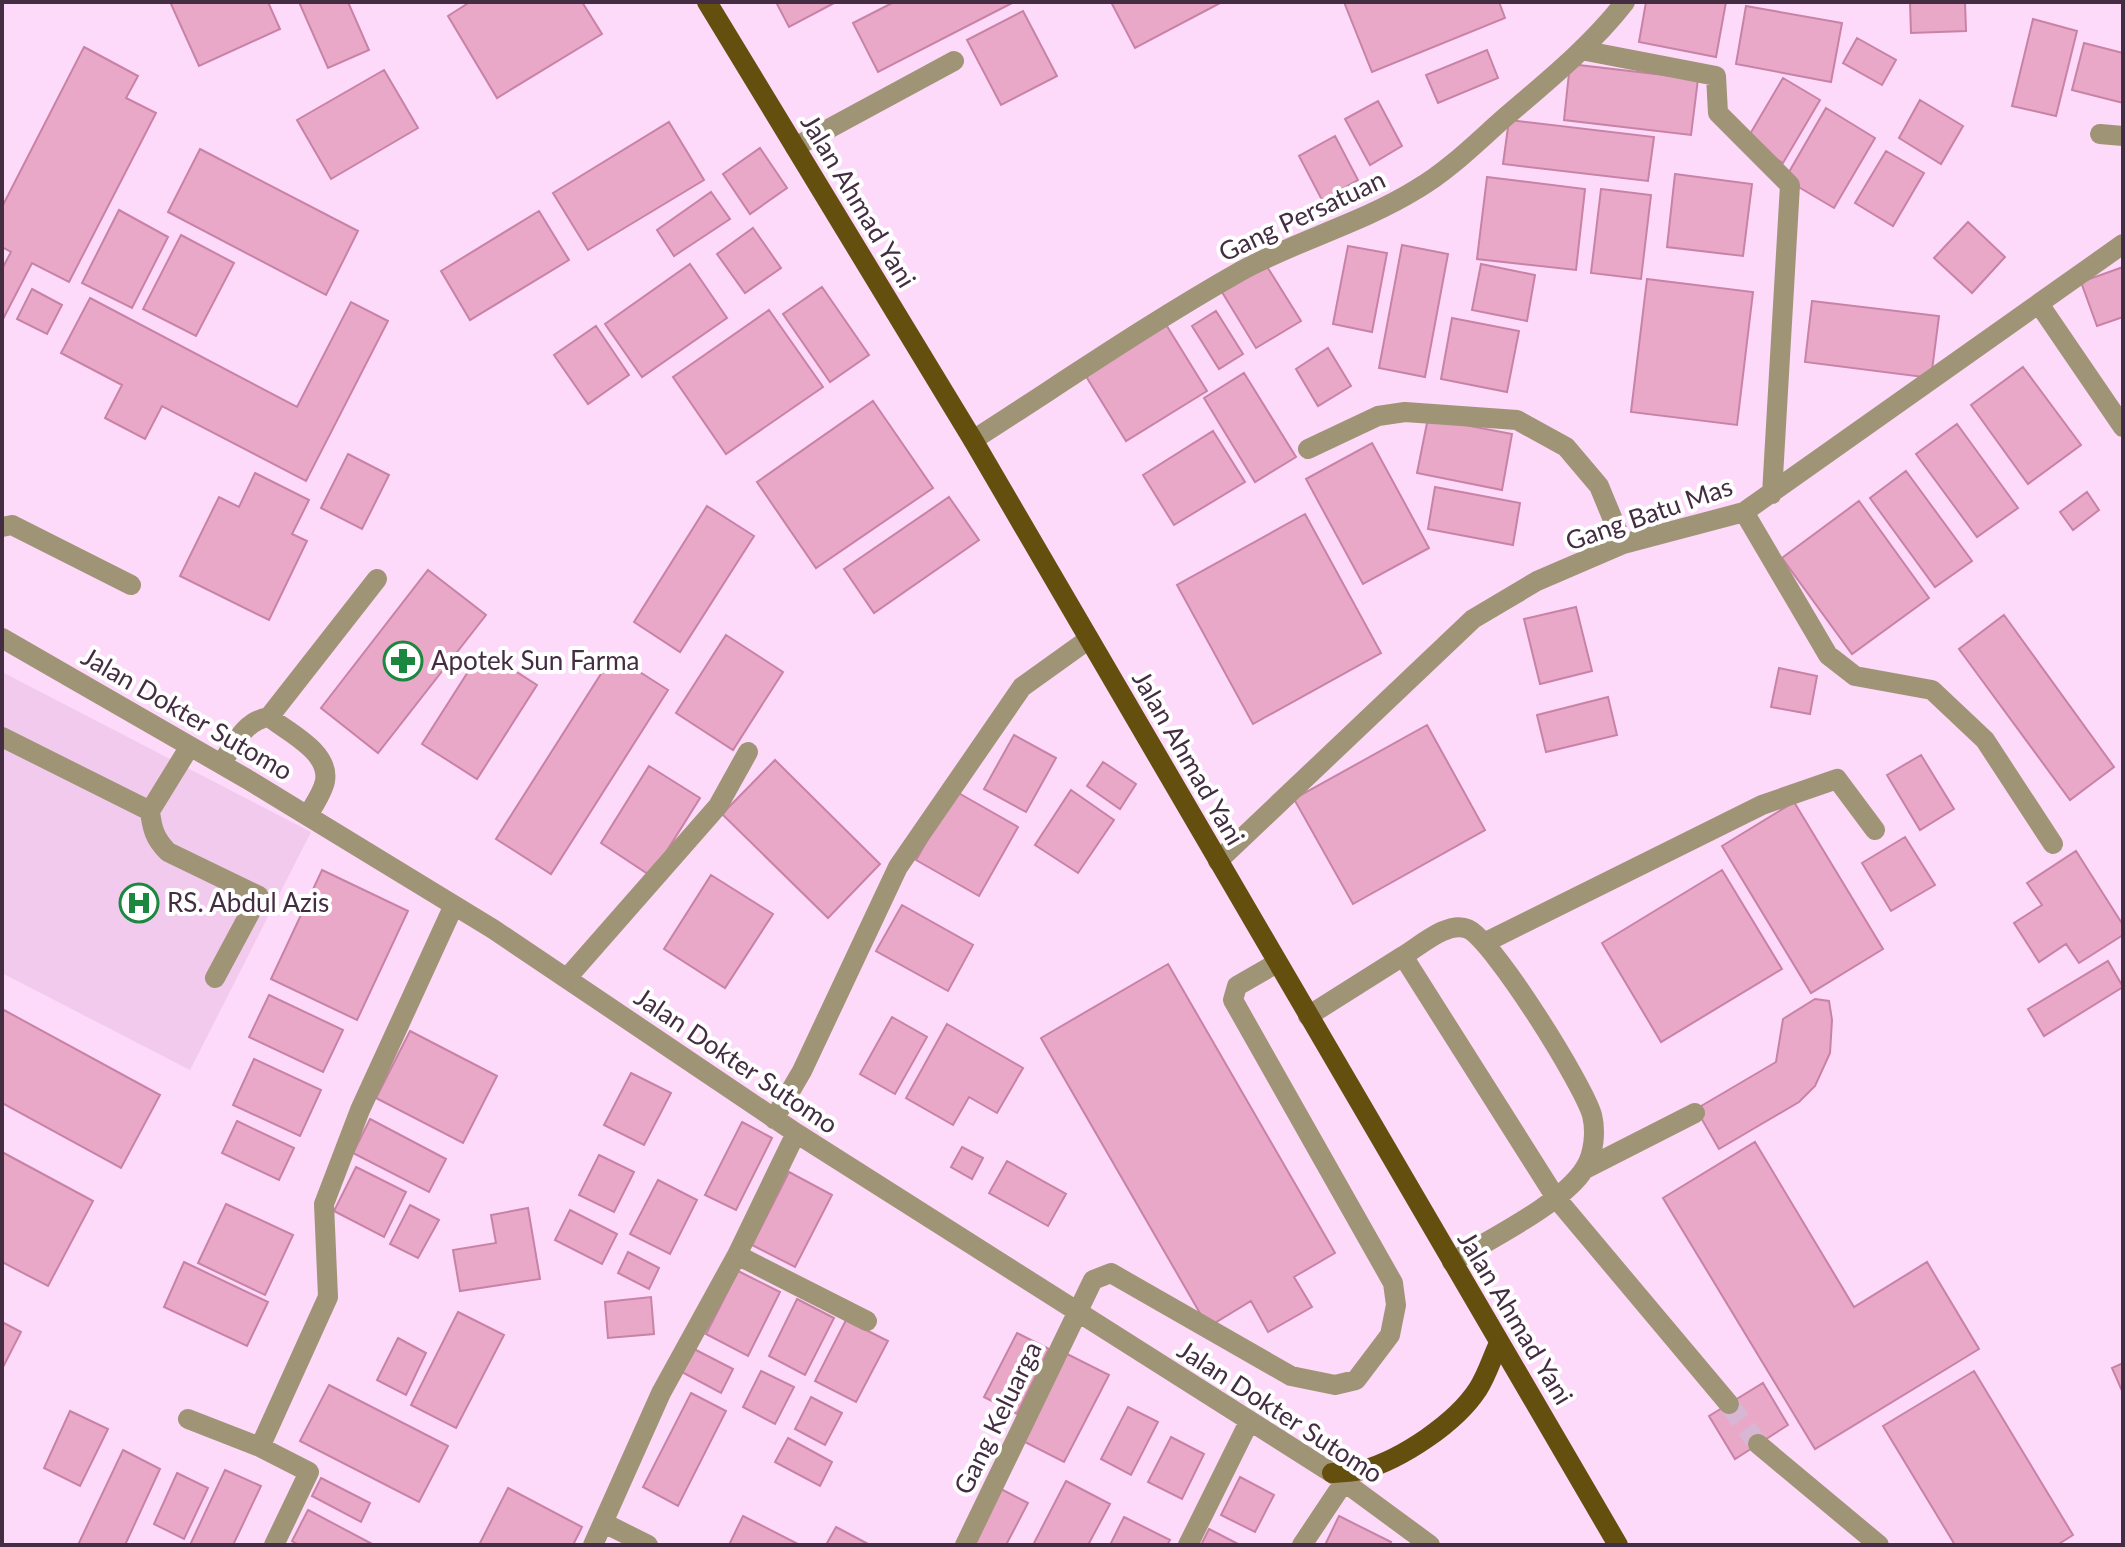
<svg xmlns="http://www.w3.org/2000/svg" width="2125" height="1547" viewBox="0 0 2125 1547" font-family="Lato,sans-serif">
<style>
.built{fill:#f1caee}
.building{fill:#eaa8c8;stroke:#c882a5;stroke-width:2}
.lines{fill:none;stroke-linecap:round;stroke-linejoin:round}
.minor-tunnel{stroke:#d8b7d5;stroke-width:20;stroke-dasharray:20 10;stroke-linecap:butt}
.minor{stroke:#a09476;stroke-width:20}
.major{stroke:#654f0f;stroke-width:20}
.labels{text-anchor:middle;stroke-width:8;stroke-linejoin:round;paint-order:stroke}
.street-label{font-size:26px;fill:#442d42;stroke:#fff}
.poi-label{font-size:26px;fill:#442d42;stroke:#fff;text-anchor:start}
</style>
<rect width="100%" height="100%" fill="#fdd9fa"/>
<path class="built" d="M 2,672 L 311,832 L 190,1070 L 2,973 Z"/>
<path class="building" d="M 175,2 L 268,2 L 280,29 L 199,66 L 171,4 Z
M 299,2 L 348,2 L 369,50 L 328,68 Z
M 470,2 L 582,2 L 602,34 L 497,98 L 448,16 Z
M 776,2 L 836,2 L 789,27 Z
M 894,2 L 1014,2 L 878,72 L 853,23 Z
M 1111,2 L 1222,2 L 1135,48 Z
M 1344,2 L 1499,2 L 1505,18 L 1372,72 Z
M 1646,2 L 1726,2 L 1716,57 L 1639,42 Z
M 1910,2 L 1965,2 L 1966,31 L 1911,33 Z
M 1746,6 L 1842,23 L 1831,82 L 1736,64 Z
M 1023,11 L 1057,76 L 1001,105 L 967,40 Z
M 2033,19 L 2077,31 L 2056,116 L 2012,106 Z
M 1857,38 L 1896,60 L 1882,85 L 1843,63 Z
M 2084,43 L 2123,53 L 2123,103 L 2072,90 Z
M 84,47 L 138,76 L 126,98 L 156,113 L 69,282 L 32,263 L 2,321 L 2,269 L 11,252 L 2,247 L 2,207 Z
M 1487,50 L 1498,78 L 1438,103 L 1426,75 Z
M 1570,64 L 1698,79 L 1691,135 L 1564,120 Z
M 384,70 L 418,128 L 331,179 L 297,120 Z
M 1783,78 L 1820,100 L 1783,163 L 1746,141 Z
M 1920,100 L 1963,126 L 1941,164 L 1899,138 Z
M 1378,101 L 1402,146 L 1370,165 L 1345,119 Z
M 1826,108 L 1875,138 L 1834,208 L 1785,179 Z
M 1509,120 L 1654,137 L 1648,181 L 1503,164 Z
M 669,122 L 704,180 L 588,250 L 553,193 Z
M 1335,136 L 1358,180 L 1322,200 L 1299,156 Z
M 760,148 L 787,188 L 750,214 L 723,174 Z
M 200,149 L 358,231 L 326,295 L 168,212 Z
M 1886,151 L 1924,173 L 1893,226 L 1855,203 Z
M 1675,174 L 1752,184 L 1743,256 L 1667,247 Z
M 1487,177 L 1585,189 L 1576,270 L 1477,259 Z
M 1601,189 L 1651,195 L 1641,279 L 1591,273 Z
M 711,192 L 730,219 L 674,256 L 657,230 Z
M 119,210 L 168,237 L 132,308 L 82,283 Z
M 539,211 L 569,260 L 470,320 L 441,271 Z
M 1968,222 L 2005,257 L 1972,293 L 1934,258 Z
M 753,228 L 781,268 L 745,293 L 717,254 Z
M 181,235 L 234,263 L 196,336 L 143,309 Z
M 1402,245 L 1448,254 L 1425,377 L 1379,368 Z
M 1348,246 L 1387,253 L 1372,332 L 1333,324 Z
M 690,264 L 727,318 L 642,377 L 605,324 Z
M 1481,264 L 1535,275 L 1527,321 L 1472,310 Z
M 1266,265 L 1301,321 L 1256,348 L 1222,292 Z
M 2123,267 L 2123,317 L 2097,326 L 2081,282 Z
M 1647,279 L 1753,292 L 1737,425 L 1631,412 Z
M 822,287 L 869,355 L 830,382 L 783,314 Z
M 32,289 L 62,305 L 47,334 L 17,319 Z
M 90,298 L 297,407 L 351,302 L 388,321 L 306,481 L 162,406 L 145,439 L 105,418 L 122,385 L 61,353 Z
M 1812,301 L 1939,316 L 1931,378 L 1805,362 Z
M 769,310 L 823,387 L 726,454 L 673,377 Z
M 1216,311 L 1243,354 L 1219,369 L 1192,326 Z
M 1452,318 L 1519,331 L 1507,392 L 1441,379 Z
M 1165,323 L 1207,391 L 1126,441 L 1084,373 Z
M 596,326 L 629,375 L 588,404 L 554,355 Z
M 1328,348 L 1351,386 L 1318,406 L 1296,369 Z
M 2023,367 L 2081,445 L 2028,484 L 1971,405 Z
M 1244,373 L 1296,457 L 1255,482 L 1204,398 Z
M 873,401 L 933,488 L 816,568 L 757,482 Z
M 1428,418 L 1512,434 L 1502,490 L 1417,473 Z
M 1957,424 L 2018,508 L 1977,537 L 1916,454 Z
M 1213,431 L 1245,482 L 1174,525 L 1143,475 Z
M 1372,443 L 1429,548 L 1363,584 L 1306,479 Z
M 348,454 L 389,475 L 362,529 L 321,508 Z
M 1906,471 L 1972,561 L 1935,587 L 1870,498 Z
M 255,473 L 309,500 L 292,534 L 307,541 L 269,620 L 180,576 L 219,497 L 239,507 Z
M 1435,487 L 1520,503 L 1513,545 L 1428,529 Z
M 2087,492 L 2099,510 L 2073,530 L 2060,512 Z
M 949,497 L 979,540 L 874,613 L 844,569 Z
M 1859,501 L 1929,598 L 1852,654 L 1782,558 Z
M 707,506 L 754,536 L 680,652 L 634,622 Z
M 1305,514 L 1381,653 L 1253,724 L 1177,585 Z
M 428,570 L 486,615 L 378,753 L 321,708 Z
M 1576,607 L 1592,671 L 1540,684 L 1524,619 Z
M 2004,615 L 2114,767 L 2070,800 L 1959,649 Z
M 726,635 L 783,672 L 733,750 L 676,713 Z
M 482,650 L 537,685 L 477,779 L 422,744 Z
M 613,655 L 668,690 L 551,874 L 496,839 Z
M 1779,668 L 1817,676 L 1810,714 L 1771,707 Z
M 1608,697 L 1617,735 L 1546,752 L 1537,715 Z
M 1427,725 L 1485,830 L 1353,904 L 1294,799 Z
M 1014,735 L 1056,758 L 1026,812 L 984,789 Z
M 1921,755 L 1954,809 L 1920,830 L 1887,775 Z
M 775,760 L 880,864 L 828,918 L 722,814 Z
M 1103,762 L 1136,784 L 1120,809 L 1087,786 Z
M 649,766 L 700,798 L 651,876 L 601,843 Z
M 1071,790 L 1114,820 L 1078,873 L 1035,845 Z
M 955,791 L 1018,827 L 979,896 L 916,860 Z
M 1794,802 L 1883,949 L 1811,993 L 1722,846 Z
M 1905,837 L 1935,885 L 1891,911 L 1862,863 Z
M 2076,851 L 2123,925 L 2123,935 L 2079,963 L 2066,944 L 2039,962 L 2014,923 L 2042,905 L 2027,883 Z
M 322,870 L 408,911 L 357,1020 L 271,979 Z
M 1722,870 L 1782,969 L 1661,1042 L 1602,943 Z
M 711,875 L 773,914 L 725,988 L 664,949 Z
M 902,905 L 973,945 L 948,991 L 876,951 Z
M 2108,961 L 2123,987 L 2044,1036 L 2028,1009 Z
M 1168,964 L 1335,1253 L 1294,1277 L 1312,1307 L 1268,1332 L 1251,1301 L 1208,1327 L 1041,1038 Z
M 269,995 L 343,1030 L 323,1072 L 249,1037 Z
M 1815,999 L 1829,1001 L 1832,1020 L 1830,1053 L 1815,1086 L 1799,1102 L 1719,1149 L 1696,1109 L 1776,1062 L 1783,1019 Z
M 2,1009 L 160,1095 L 121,1168 L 2,1103 Z
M 892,1017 L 927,1037 L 895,1094 L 860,1074 Z
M 947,1024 L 1023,1068 L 997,1113 L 969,1097 L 953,1125 L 906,1098 Z
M 410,1031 L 497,1076 L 463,1143 L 376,1098 Z
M 254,1059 L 321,1090 L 300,1136 L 233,1105 Z
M 631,1073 L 671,1093 L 644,1145 L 604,1125 Z
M 370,1119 L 446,1159 L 429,1192 L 353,1153 Z
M 237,1121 L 294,1148 L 279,1180 L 222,1153 Z
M 742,1122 L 772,1138 L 736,1210 L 705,1195 Z
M 1755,1142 L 1854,1307 L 1927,1262 L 1979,1349 L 1815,1449 L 1663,1198 Z
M 962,1147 L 983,1158 L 972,1179 L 951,1167 Z
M 2,1152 L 93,1201 L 48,1286 L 2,1262 Z
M 599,1155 L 634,1172 L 614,1212 L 579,1195 Z
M 1007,1161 L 1066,1194 L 1048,1226 L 989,1193 Z
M 356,1167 L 406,1192 L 384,1237 L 334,1211 Z
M 789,1172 L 832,1195 L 795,1267 L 752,1245 Z
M 658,1180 L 697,1200 L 670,1254 L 630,1234 Z
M 226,1204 L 293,1235 L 265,1295 L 198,1263 Z
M 410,1205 L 439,1220 L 418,1258 L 390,1244 Z
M 528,1208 L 540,1279 L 460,1291 L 453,1250 L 496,1243 L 491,1215 Z
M 570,1210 L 617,1234 L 602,1264 L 555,1240 Z
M 628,1252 L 659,1268 L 649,1289 L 618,1273 Z
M 184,1262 L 268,1302 L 247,1346 L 164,1307 Z
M 738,1271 L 780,1292 L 748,1356 L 706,1334 Z
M 651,1297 L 654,1334 L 608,1338 L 605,1302 Z
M 797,1299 L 834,1318 L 805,1375 L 769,1356 Z
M 458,1312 L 504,1335 L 456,1428 L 411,1405 Z
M 846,1320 L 888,1341 L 856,1402 L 815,1381 Z
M 2,1322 L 21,1332 L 2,1369 Z
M 1017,1333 L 1049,1349 L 1017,1414 L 984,1397 Z
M 398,1338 L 426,1353 L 406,1395 L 377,1380 Z
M 692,1348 L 733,1369 L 721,1393 L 680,1371 Z
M 1065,1353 L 1109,1375 L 1064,1462 L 1021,1440 Z
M 2123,1363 L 2123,1393 L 2112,1368 Z
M 761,1371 L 794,1387 L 775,1424 L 743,1407 Z
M 1974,1371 L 2073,1535 L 2057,1545 L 1955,1545 L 1883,1426 Z
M 1763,1383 L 1788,1425 L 1735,1459 L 1709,1416 Z
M 329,1385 L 448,1446 L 419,1502 L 300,1441 Z
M 691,1393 L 726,1411 L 678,1506 L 643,1487 Z
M 811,1397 L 842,1413 L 825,1445 L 795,1429 Z
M 1128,1407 L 1158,1422 L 1131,1475 L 1101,1459 Z
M 70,1411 L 108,1429 L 80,1486 L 44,1468 Z
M 1171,1437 L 1204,1454 L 1182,1499 L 1148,1482 Z
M 788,1438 L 832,1462 L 820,1486 L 775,1462 Z
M 123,1450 L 160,1469 L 125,1545 L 78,1545 Z
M 225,1470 L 261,1486 L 233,1545 L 190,1545 Z
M 177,1473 L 208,1488 L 184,1539 L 154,1524 Z
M 1240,1477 L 1274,1495 L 1255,1532 L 1221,1515 Z
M 321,1478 L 370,1503 L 361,1522 L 312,1496 Z
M 1066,1481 L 1110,1504 L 1088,1545 L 1033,1545 Z
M 997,1487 L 1028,1503 L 1006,1545 L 967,1545 Z
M 508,1488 L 582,1527 L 573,1545 L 479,1545 Z
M 308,1510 L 374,1545 L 299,1545 L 292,1541 Z
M 743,1516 L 798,1544 L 797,1545 L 729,1545 Z
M 1339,1516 L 1391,1542 L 1389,1545 L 1325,1545 Z
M 1124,1517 L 1170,1540 L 1167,1545 L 1110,1545 Z
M 836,1527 L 870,1545 L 826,1545 Z
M 1209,1529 L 1240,1545 L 1201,1545 Z"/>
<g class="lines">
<path class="minor-tunnel" d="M 1729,1404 L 1758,1444"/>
<path class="minor" d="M 1581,50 L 1716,76 L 1718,113 L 1790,185 L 1772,494
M 2100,134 L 2123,136
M 795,147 L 954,61
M 2039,304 L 2123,427
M 973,440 C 1062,383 1149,323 1241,271 C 1298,240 1362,223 1417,189 C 1448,171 1476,143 1502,120 C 1545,83 1590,47 1625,2
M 1308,449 L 1378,416 L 1405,412 L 1517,420 L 1566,447 L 1599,486 L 1623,544
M 1744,512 L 1828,655 L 1855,676 L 1932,690 L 1985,740 L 2053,844
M 2,527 L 12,525 L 131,585
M 2,638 L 247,779 L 493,929 L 796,1133 L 1332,1473 L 1430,1545
M 269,717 L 377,579
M 2,737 L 150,811 L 190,746
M 221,764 C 235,744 244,721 269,717 C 289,733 330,752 325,781 C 323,792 314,805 308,815
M 150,811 C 152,829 155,839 168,852 L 259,896 L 215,978
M 1218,861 L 1473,619 L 1537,581 L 1623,544 L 1744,512 L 2123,244
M 1486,942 L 1762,805 L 1837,779 L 1875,830
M 1403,956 C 1420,946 1448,920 1468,929 C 1494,941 1583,1084 1592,1115 C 1596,1131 1594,1154 1585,1168 C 1564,1203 1488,1240 1452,1262
M 567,978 L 718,806 L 748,752
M 1308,1016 L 1403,956 L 1556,1198 L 1729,1404
M 774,1119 L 802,1071 L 898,867 L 1022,687 L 1089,639
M 1585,1169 L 1695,1113
M 737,1255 L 867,1321
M 188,1419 L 260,1447
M 1758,1444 L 1879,1545
M 604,1523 L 648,1545
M 274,1545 L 309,1472 L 260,1447 L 328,1297 L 324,1204 L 360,1110 L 454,905
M 593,1545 L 661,1393 L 737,1255 L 796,1133
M 965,1545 L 1093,1280 L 1111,1273 L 1291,1376 L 1335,1385 L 1356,1380 L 1390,1335 L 1396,1305 L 1393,1283 L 1233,1000 L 1237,986 L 1277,963
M 1188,1545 L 1249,1422
M 1302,1545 L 1344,1482"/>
<path class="major" d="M 707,2 L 973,440 L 1618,1545
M 1332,1473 C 1342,1472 1353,1472 1363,1470 C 1402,1459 1456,1423 1478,1389 C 1487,1375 1492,1358 1499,1343"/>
</g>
<defs>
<g id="pharmacy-ring" transform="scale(2)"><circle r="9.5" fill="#fff" stroke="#1c873e" stroke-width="1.5"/><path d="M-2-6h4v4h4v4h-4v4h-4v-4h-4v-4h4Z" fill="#1c873e"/></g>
<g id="hospital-ring" transform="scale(2)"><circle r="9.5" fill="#fff" stroke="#1c873e" stroke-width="1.5"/><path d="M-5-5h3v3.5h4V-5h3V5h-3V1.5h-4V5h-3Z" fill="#1c873e"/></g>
</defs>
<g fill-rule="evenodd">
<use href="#pharmacy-ring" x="403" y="661"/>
<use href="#hospital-ring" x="139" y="903"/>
</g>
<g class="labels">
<g class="street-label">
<text transform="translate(858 201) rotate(59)" y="9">Jalan Ahmad Yani</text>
<text transform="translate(1302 216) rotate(-25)" y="9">Gang Persatuan</text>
<text transform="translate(1649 514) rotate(-19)" y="9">Gang Batu Mas</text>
<text transform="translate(187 714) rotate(30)" y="9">Jalan Dokter Sutomo</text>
<text transform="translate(1188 758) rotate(60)" y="9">Jalan Ahmad Yani</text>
<text transform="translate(736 1061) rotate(34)" y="9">Jalan Dokter Sutomo</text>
<text transform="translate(1515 1318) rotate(59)" y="9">Jalan Ahmad Yani</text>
<text transform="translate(1280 1412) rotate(33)" y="9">Jalan Dokter Sutomo</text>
<text transform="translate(998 1418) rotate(-64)" y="9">Gang Keluarga</text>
</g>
<g class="poi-label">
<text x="431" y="670">Apotek Sun Farma</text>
<text x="167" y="912">RS. Abdul Azis</text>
</g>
</g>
<rect width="2125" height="1547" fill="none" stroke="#442d42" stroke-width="8"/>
</svg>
